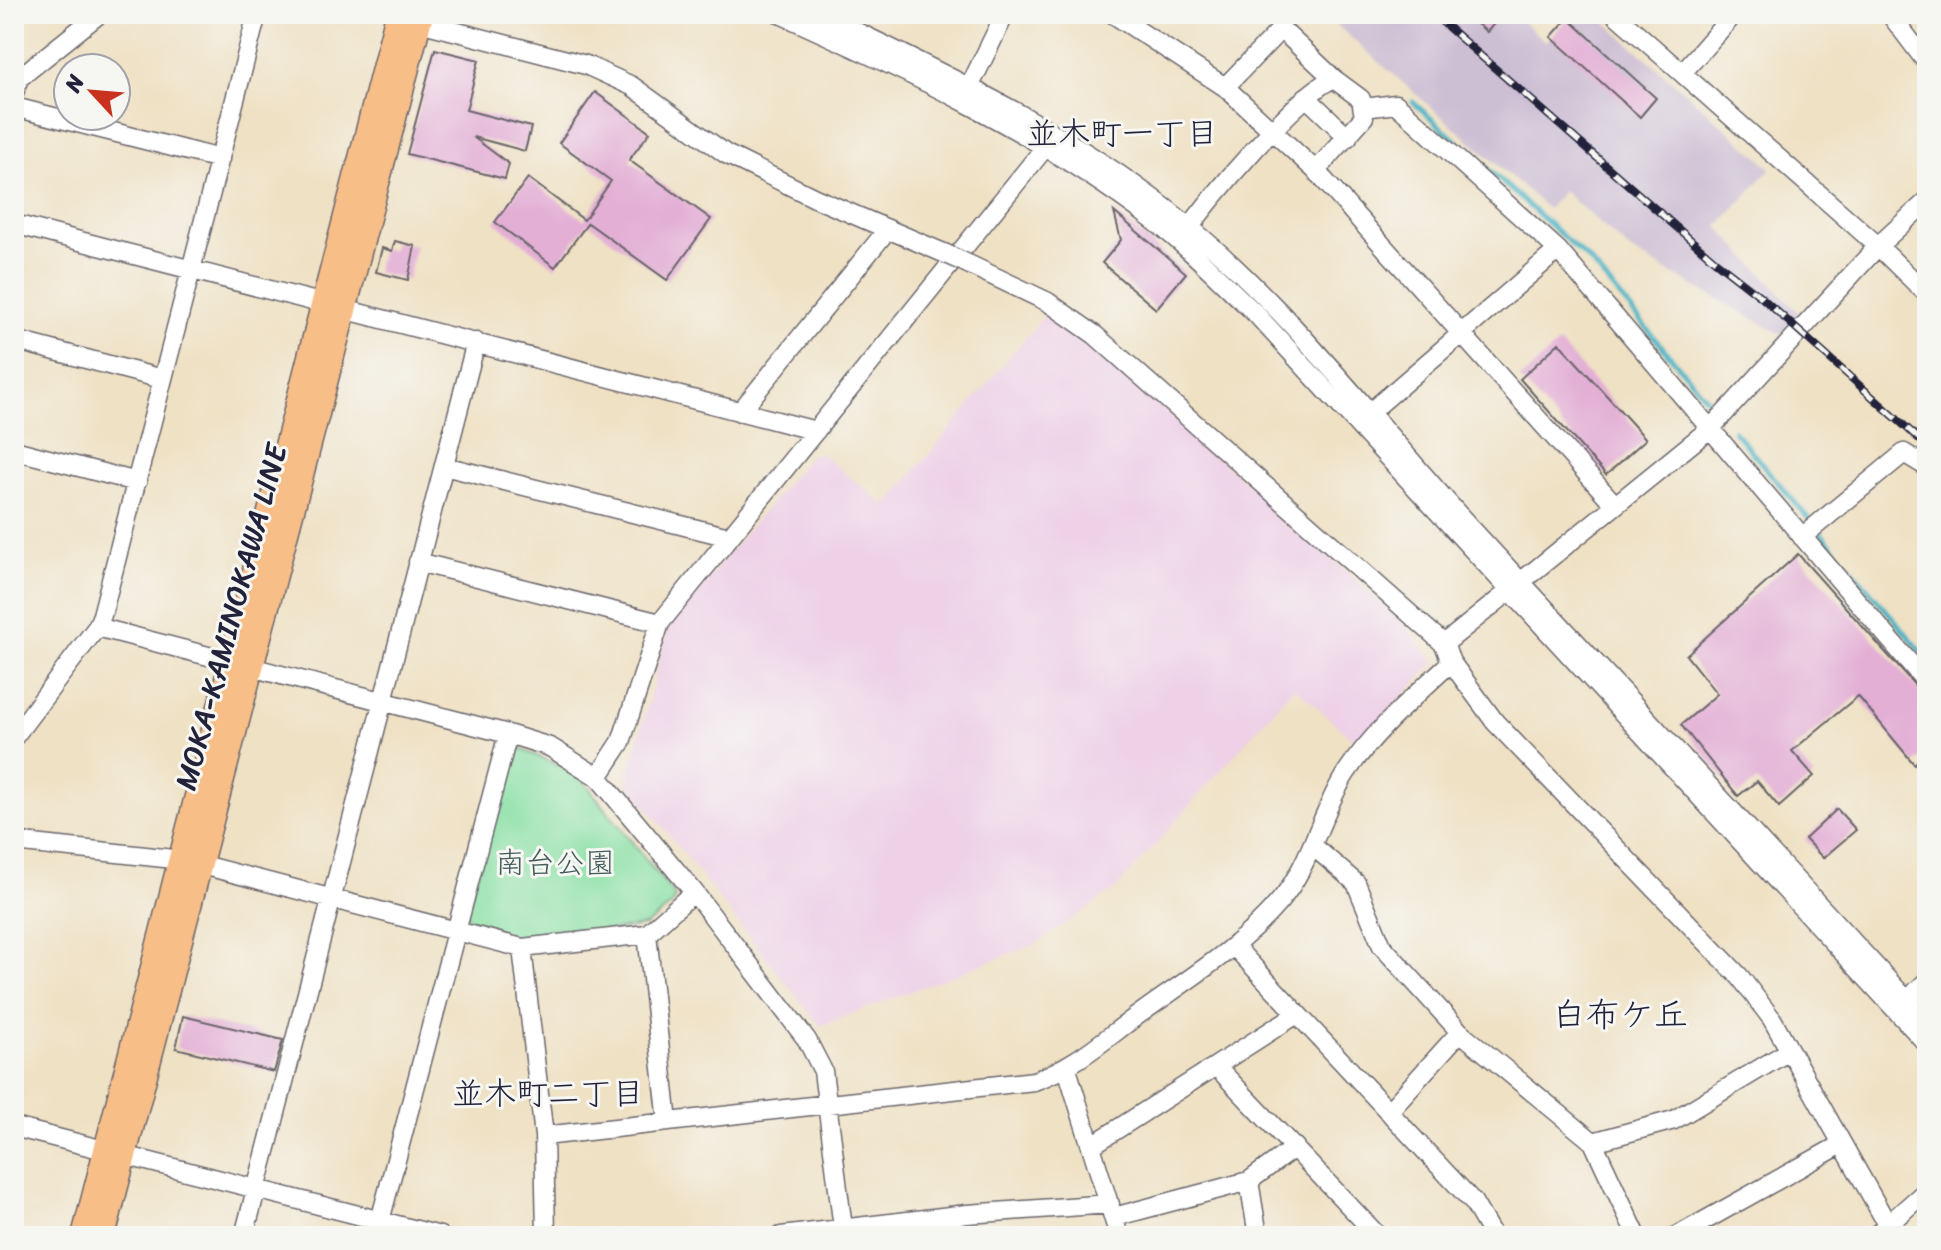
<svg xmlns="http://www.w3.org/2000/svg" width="1941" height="1250" viewBox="0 0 1941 1250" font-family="Sriracha,'Klee One',sans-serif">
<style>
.built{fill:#eed0e7}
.industrial{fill:#ccbed3}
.green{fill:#89e0a4;stroke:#568170;stroke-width:2}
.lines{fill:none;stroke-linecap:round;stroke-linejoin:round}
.stream{stroke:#46b2c4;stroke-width:5}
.building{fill:#e3afd5}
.minor-casing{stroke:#6a656b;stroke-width:21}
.major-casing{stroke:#6a656b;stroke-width:27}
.minor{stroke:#fff;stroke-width:18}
.major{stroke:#f7be88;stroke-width:24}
.rail-casing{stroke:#22223b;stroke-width:8}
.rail{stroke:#f6f6f2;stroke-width:5;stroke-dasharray:15;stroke-linecap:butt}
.minor-bridge-casing{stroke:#6a656b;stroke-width:21;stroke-linecap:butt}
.minor-bridge{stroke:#fff;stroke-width:18}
.labels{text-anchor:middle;stroke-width:6;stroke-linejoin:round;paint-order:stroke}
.street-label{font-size:30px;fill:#22223b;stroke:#f6f6f2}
.park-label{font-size:30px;fill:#415b5a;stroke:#f6f6f2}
.neighbourhood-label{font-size:32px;fill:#22223b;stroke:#f6f6f2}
.quarter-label{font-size:34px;fill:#22223b;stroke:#f6f6f2}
</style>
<rect width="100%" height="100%" fill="#f6f6f2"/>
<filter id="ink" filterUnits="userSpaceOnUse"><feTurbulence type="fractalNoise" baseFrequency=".0125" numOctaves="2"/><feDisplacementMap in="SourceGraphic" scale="16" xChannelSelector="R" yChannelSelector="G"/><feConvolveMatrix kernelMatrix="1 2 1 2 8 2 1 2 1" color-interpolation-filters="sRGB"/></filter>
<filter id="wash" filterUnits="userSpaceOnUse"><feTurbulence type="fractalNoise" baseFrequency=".006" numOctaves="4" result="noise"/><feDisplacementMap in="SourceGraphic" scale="32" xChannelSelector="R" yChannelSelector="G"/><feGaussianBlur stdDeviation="1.8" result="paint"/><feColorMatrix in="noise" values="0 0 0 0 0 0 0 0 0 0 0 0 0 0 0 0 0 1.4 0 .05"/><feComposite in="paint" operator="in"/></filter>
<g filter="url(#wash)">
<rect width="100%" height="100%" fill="#efe1c4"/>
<path class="built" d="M 1044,316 L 1088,341 L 1400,620 L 1435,663 L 1357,743 L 1294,687 L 1117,888 L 1036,944 L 820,1026 L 627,782 L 669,626 L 811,454 L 822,454 L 886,506 Z"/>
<path class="industrial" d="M 1324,14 L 1513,14 L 1546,42 L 1571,14 L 1596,14 L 1771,168 L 1718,227 L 1800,314 L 1781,334 L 1631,251 L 1563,191 L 1548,209 Z"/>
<path class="green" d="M 518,748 L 577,773 L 675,896 L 672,905 L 645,926 L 522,942 L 471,927 L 466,913 L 508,753 Z"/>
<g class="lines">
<path class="stream" d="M 1413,102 L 1589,260 L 1714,408
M 1734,431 L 1927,658"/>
</g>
<g id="blocks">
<path class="building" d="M 1465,14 L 1502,14 L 1487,32 Z
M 1568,18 L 1656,98 L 1640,117 L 1551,37 Z
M 435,49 L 479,60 L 466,110 L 531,127 L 525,151 L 473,137 L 509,164 L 505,179 L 407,154 Z
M 595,92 L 650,132 L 629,160 L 711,219 L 667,280 L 588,223 L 555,267 L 495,222 L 528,178 L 584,220 L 611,181 L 559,143 Z
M 1114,212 L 1186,273 L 1156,309 L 1102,263 L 1121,240 Z
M 395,241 L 415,246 L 408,280 L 376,272 L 382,248 L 392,251 Z
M 1559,343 L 1646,439 L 1606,475 L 1520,379 Z
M 1798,554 L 1927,699 L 1927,753 L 1914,764 L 1858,696 L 1792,751 L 1814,776 L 1779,807 L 1757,781 L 1738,796 L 1681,725 L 1717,694 L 1686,655 Z
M 1837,809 L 1856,830 L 1823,858 L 1805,839 Z
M 183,1016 L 283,1040 L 274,1072 L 176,1048 Z"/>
</g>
</g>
<g filter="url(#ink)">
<use href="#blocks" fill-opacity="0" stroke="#6a656b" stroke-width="2"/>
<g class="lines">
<g class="minor-casing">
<path id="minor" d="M 780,14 C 910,72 1039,133 1153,220 C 1190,248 1222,282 1256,314 L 1927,1044
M 820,14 C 939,72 1059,126 1164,207 C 1276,292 1364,410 1458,514 C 1613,684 1770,853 1927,1022
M 1113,14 L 1225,87 L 1316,171 L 1615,505
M 1615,14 L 1878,246 L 1927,294
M 1890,14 L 1927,63
M 419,22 L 586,65 L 632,86 L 726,154 L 815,198 L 946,254
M 1281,29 L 1334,79
M 1682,73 L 1734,14
M 1225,87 L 1281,29 L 1280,14
M 14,93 L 19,78 L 99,14
M 1306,97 L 1348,137
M 964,98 L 1005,14
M 14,107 L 220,159
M 1364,108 L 1396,104 L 1558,250 L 1927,683
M 14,224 L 816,431
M 1184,236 C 1201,207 1306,85 1334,79 L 1361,99 L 1364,117 L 1316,171
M 968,264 L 1048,302 L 1095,335 L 1444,644 L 1451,662 L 1495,722 L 1740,977 L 1772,1019 L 1894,1236
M 14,340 L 162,379
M 740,412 L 888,229
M 1368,414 L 1558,250
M 14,450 L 137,482
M 444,466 L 729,537
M 1802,537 L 1904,453 L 1927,467
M 418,562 L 660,623
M 97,627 L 508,734 L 550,747 L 598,777 L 694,892 L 807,1040 L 823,1071 L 844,1236
M 1444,644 L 1712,427 L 1878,246 L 1927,201
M 14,737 L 97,627 L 102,615 L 257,14
M 598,777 L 621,742 L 660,623 L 1051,140
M 14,842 L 183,860 L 522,948 L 647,934 L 694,892
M 1313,846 L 1356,883 L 1382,946 L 1460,1032 L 1593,1142 L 1637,1236
M 647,934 L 668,1122
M 1234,946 L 1473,1202 L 1493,1236
M 522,948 L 544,1136 L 546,1236
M 1907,1000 L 1927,981
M 1216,1066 L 1378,1236
M 1067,1069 L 1119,1236
M 1388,1112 L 1460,1032
M 14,1127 L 440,1236
M 544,1136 L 1034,1081 C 1077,1066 1104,1039 1141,1013 C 1188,979 1241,947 1279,902 C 1312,863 1319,816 1346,773 C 1374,731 1415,696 1451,662
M 1593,1142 L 1674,1120 L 1789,1051
M 1091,1146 L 1297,1014
M 1249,1181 L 1258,1236
M 1114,1217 L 1249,1181 L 1295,1147
M 380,1221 L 508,734
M 244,1236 L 476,342
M 781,1236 L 967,1214 L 1110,1204
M 1677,1236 L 1840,1145
M 1875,1236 L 1927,1190"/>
</g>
<g class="major-casing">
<path id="major" d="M 84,1236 L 398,14
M 103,1236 L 421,14"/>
</g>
<use href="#minor" class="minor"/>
<use href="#major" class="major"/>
<g class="rail-casing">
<path id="rail" d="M 1433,14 L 1715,261 L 1760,296 L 1927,446"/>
</g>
<use href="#rail" class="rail"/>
<g class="minor-bridge-casing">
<path id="minor-bridge" d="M 946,254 L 968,264"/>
</g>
<use href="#minor-bridge" class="minor-bridge"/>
</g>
</g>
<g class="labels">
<g class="street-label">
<text transform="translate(231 617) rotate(-75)" y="10">MOKA-KAMINOKAWA LINE</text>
</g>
<g class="park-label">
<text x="555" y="873">南台公園</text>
</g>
<g class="neighbourhood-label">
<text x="1122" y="144">並木町一丁目</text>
<text x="548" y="1104">並木町二丁目</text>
</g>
<g class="quarter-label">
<text x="1620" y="1026">白布ケ丘</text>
</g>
</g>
<rect width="1941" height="1250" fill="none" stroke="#f6f6f2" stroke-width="48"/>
<g transform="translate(92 92) rotate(296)"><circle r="38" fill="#f6f6f2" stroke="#a1a1a9" stroke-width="2"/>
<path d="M0-6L14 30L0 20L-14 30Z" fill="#c8321e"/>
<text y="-12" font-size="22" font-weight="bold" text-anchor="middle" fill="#22223b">N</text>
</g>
</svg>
